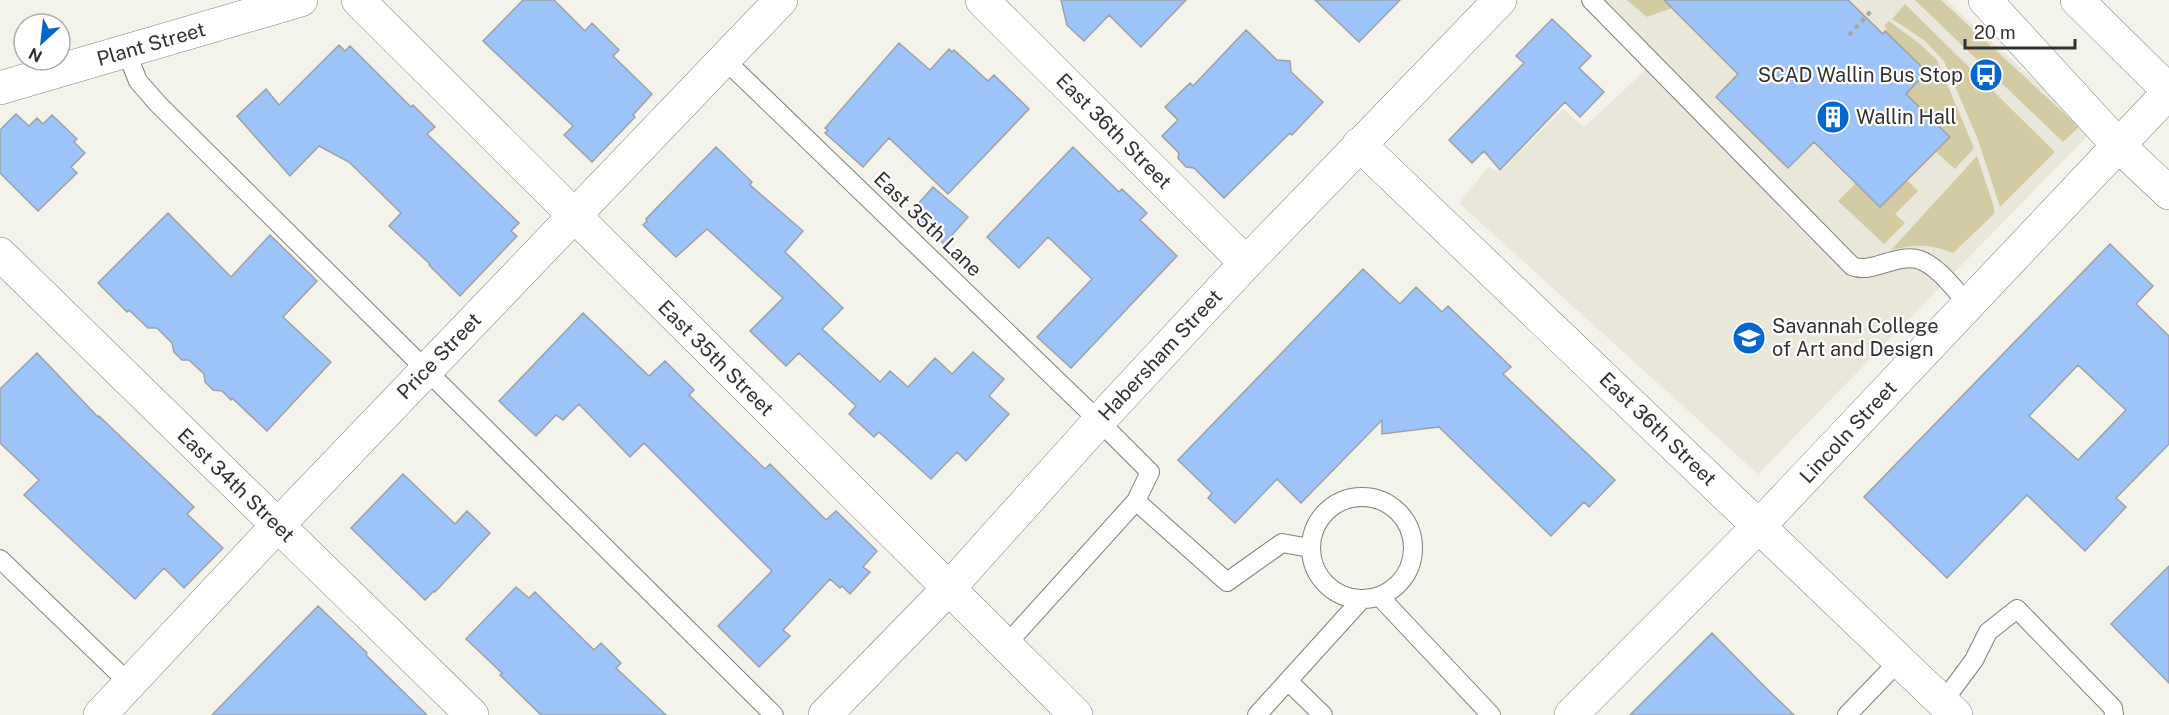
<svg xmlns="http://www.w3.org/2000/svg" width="2169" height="715" viewBox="0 0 2169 715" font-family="'Public Sans',sans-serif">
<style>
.built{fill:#e9e7d9}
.green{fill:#d2cba4}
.building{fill:#9dc4f9;stroke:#9da1a6;stroke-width:1.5;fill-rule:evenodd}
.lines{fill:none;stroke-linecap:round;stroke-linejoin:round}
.service-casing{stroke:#81807a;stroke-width:20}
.minor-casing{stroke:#81807a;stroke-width:34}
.tertiary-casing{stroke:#81807a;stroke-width:34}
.secondary-casing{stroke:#81807a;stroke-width:34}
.path{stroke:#a5a49f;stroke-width:4;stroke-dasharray:4.5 4.5;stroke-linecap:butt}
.service{stroke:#fff;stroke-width:18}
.minor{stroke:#fff;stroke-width:33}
.tertiary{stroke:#fff;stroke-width:33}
.secondary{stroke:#fff;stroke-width:33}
.labels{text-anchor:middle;stroke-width:4.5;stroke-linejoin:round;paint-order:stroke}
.street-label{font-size:20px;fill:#32312f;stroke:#fff}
.poi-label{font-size:20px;fill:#32312f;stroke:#fff;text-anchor:start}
</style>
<rect width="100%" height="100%" fill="#f3f2eb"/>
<path class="built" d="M 1580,0 L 1946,0 L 2091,132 L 1758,474 L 1459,203 L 1489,166 L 1499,173 L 1563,109 L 1584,127 L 1647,69 Z"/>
<path class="green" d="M 1627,0 L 1680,0 L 1672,8 L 1647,17 Z
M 1915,0 L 1941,0 L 2079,127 L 2063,142 Z
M 1905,4 L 2055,152 L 2000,207 L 1977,137 L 1944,61 L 1924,40 L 1892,19 Z
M 1889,21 L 1920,44 L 1937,60 L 1974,148 L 1955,169 L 1936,152 L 1950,136 L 1906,94 L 1927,72 L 1885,31 L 1887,29 L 1884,26 Z
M 1977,156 L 1994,207 L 1994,214 L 1953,253 C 1929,244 1917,244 1891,250 Z
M 1907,180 L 1918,191 L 1895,214 L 1905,223 L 1884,244 L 1838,201 L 1856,183 L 1880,206 Z"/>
<path class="building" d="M 523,0 L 554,0 L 585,31 L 592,23 L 619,50 L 613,56 L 652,94 L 633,115 L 635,117 L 592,162 L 564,135 L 573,126 L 483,41 Z
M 1061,0 L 1186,0 L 1141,47 L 1109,15 L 1084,41 L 1067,25 Z
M 1315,0 L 1400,0 L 1359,42 Z
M 1664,0 L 1848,0 L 1883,34 L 1885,31 L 1927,72 L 1906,94 L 1950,137 L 1880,207 L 1814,142 L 1788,168 L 1716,97 L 1738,74 Z
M 1552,19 L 1591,56 L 1579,68 L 1604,92 L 1580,117 L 1565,102 L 1500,170 L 1484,151 L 1472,163 L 1449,140 L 1524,63 L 1516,56 Z
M 1246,30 L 1277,60 L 1290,61 L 1291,72 L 1323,102 L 1292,135 L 1290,133 L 1224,198 L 1194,168 L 1186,167 L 1178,158 L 1179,153 L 1162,136 L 1178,120 L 1165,107 L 1190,83 L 1193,86 Z
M 899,43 L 930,70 L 949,49 L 952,52 L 954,50 L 988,81 L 994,75 L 1029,109 L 948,194 L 889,138 L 863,167 L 825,133 L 828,130 L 825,128 Z
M 339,45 L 345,51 L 350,46 L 411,107 L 413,105 L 435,127 L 427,134 L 519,223 L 511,231 L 517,236 L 460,296 L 429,265 L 430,264 L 389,226 L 401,213 L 349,162 L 319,146 L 290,176 L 237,116 L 266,89 L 279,105 Z
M 16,114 L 29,126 L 37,118 L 43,124 L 52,115 L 77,139 L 74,142 L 85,153 L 71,167 L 77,173 L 38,211 L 0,173 L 0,130 Z
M 716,147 L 752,182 L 750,185 L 803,231 L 785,252 L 843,308 L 822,329 L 880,382 L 890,371 L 908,387 L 935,358 L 952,374 L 973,352 L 1004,379 L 989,396 L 1009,414 L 966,461 L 957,452 L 931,479 L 879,432 L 874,437 L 849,414 L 856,406 L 799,353 L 786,366 L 750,331 L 783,298 L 707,229 L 676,257 L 643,225 L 647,221 L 646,219 Z
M 1073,147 L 1119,192 L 1122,189 L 1147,213 L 1140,220 L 1177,256 L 1071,368 L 1037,337 L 1092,279 L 1048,237 L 1019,268 L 987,237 Z
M 933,187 L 968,217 L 944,244 L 910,213 Z
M 168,213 L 231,277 L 270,235 L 317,281 L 283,317 L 331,362 L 267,431 L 232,398 L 231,400 L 222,391 L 213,390 L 205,382 L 204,374 L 189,360 L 182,360 L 174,352 L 172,343 L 157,328 L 148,328 L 129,310 L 127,312 L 98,283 Z
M 2110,244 L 2153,286 L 2136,304 L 2169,336 L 2169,444 L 2116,498 L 2126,507 L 2085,551 L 2027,495 L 1947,578 L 1864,497 ZM 2078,365 L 2126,410 L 2078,460 L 2029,416 Z
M 1363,269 L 1400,304 L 1416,287 L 1442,312 L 1448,306 L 1511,367 L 1503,374 L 1615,480 L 1589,507 L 1584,502 L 1551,536 L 1439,427 L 1382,434 L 1382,420 L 1301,503 L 1277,479 L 1235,523 L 1208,498 L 1212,493 L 1178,460 Z
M 583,313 L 649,376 L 665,361 L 694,390 L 689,395 L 765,469 L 770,464 L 826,520 L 836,511 L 877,551 L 863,567 L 870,572 L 850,594 L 842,586 L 840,588 L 830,579 L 783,630 L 790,636 L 759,667 L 718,626 L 772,571 L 644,443 L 630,457 L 579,404 L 563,420 L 556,415 L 536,436 L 499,401 Z
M 37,353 L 98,417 L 99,416 L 194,507 L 187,514 L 223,548 L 184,588 L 164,568 L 135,599 L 24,495 L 39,480 L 0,443 L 0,389 Z
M 403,474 L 455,524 L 467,511 L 490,533 L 435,592 L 434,591 L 425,600 L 351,528 Z
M 2169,566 L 2169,683 L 2111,624 Z
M 516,587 L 529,598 L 535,592 L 594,650 L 601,643 L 621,663 L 616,668 L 666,715 L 541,715 L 500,675 L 502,673 L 466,639 Z
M 318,606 L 367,653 L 366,655 L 427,715 L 212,715 Z
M 1712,633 L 1766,688 L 1794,715 L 1630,715 Z"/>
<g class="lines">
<g class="service-casing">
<path id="service" d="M 1591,0 L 1852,266 C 1871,275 1897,252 1920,260 C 1939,267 1954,289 1968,304
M 126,51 L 138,81 L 158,104 L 774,715
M 725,60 L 1099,421 L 1150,472 L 1136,501
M1311 548a51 51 0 1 1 102 0a51 51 0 1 1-102 0Z
M 0,559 L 130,684
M 1379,596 L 1491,715
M 1006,645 L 1136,501 L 1227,582 L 1282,543 L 1310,548
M 1288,681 L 1323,715
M 1943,702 L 1974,660 L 1988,632 L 2017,609 L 2113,708 L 2114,715
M 1257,715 L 1362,599
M 1847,715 L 1899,661"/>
</g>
<g class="minor-casing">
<path id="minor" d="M 358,0 L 1076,715
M 982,0 L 1246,263
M 0,88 L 301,0
M 1359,144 L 1956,715
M 0,254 L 472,715
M 1571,715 L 1759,526 L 2169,92"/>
</g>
<g class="tertiary-casing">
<path id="tertiary" d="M 825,715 L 949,588 L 1099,421 L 1246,263 L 1500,0"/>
</g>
<g class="secondary-casing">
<path id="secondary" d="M 1985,0 L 2118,145 L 2169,193
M 2077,0 L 2169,91
M 100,715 L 277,526 L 781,0"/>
</g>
<path class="path" d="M 1849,35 L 1873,9"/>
<use href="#service" class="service"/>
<use href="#minor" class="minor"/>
<use href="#tertiary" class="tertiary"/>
<use href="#secondary" class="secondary"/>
</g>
<defs>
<g id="bus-disc" transform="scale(1.725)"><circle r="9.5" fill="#0466cf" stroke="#fff"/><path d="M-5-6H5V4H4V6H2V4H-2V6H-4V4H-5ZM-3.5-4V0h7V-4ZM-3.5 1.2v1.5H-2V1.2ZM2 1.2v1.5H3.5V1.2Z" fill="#fff"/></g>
<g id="building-disc" transform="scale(1.725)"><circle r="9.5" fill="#0466cf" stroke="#fff"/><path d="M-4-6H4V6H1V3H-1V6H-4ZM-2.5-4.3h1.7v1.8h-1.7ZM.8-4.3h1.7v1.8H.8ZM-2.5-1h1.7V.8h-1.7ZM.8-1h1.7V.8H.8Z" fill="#fff"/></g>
<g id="university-disc" transform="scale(1.725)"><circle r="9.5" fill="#0466cf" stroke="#fff"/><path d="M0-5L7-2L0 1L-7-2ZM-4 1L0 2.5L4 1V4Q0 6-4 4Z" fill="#fff"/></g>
</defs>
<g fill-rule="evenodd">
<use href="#bus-disc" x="1986" y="75"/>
<use href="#building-disc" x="1833" y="117"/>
<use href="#university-disc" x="1749" y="338"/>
</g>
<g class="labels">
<g class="street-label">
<text transform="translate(151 44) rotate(-16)" y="7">Plant Street</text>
<text transform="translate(1114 131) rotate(45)" y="7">East 36th Street</text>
<text transform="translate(928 224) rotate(44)" y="7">East 35th Lane</text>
<text transform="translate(1160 355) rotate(-47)" y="7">Habersham Street</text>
<text transform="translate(439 356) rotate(-46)" y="7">Price Street</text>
<text transform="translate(716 358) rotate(45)" y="7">East 35th Street</text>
<text transform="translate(1658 429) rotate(44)" y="7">East 36th Street</text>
<text transform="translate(1848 432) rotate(-47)" y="7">Lincoln Street</text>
<text transform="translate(236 485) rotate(44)" y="7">East 34th Street</text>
</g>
<g class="poi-label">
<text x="1963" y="82" text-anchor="end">SCAD Wallin Bus Stop</text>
<text x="1856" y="124">Wallin Hall</text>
<text x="1772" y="333">Savannah College<tspan x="1772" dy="23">of Art and Design</tspan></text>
</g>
</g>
<g transform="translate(42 42) rotate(207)"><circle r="28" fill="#ffffff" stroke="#adadac" stroke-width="1.5"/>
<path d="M0-4.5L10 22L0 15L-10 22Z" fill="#0466cf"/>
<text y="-9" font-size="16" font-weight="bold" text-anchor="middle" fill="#32312f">N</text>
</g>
<path d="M1965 39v9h110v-9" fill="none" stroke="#32312f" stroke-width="3"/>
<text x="1974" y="39" font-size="18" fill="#32312f" stroke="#ffffff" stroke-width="4.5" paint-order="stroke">20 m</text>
</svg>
